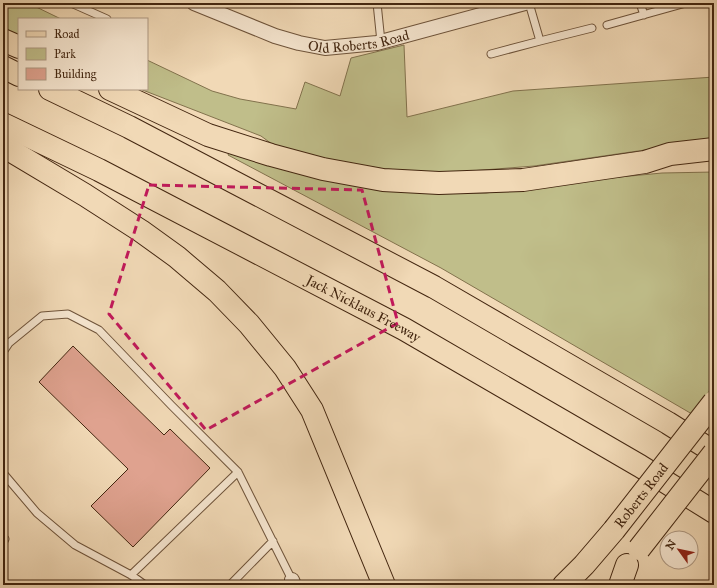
<svg xmlns="http://www.w3.org/2000/svg" width="717" height="588" viewBox="0 0 717 588" font-family="'IM FELL Great Primer',serif">
<style>
.green{fill:#c0be8a;stroke:#82724d}
.building{fill:#dfa28f;stroke:#432610}
.lines{fill:none;stroke-linecap:round;stroke-linejoin:round}
.lane-casing{stroke:#6e533a;stroke-width:9}
.street-casing{stroke:#6e533a;stroke-width:16}
.primary-casing{stroke:#432610;stroke-width:24}
.highway-casing{stroke:#432610;stroke-width:24}
.lane{stroke:#f6e6d0;stroke-width:7}
.street{stroke:#f6e6d0;stroke-width:14}
.primary{stroke:#f1d9b6;stroke-width:22}
.highway{stroke:#f1d9b6;stroke-width:22}
.primary-bridge-casing{stroke:#432610;stroke-width:24;stroke-linecap:butt}
.primary-bridge{stroke:#f1d9b6;stroke-width:22}
.marked{fill:none;stroke:#c2185b;stroke-width:3;stroke-dasharray:8 5;stroke-linejoin:round}
.labels{text-anchor:middle;stroke-width:3;stroke-linejoin:round;paint-order:stroke}
.street-label{font-size:14px;fill:#432610;stroke:#f6e6d0}
</style>
<rect width="100%" height="100%" fill="#f1d9b6"/>
<filter id="stains"><feTurbulence type="fractalNoise" baseFrequency=".005" numOctaves="4"/><feColorMatrix values="0 0 0 0 .2 0 0 0 0 .09 0 0 0 0 .02 0 0 0 .5 -.17"/></filter>
<radialGradient id="worn" r=".72"><stop offset=".6" stop-color="#630" stop-opacity="0"/><stop offset="1" stop-color="#630" stop-opacity=".3"/></radialGradient>
<path class="green" d="M 3,3 L 28,3 L 61,19 L 19,19 L 19,37 L 3,30 Z
M 404,45 L 407,117 L 513,91 L 714,77 L 714,140 L 534,166 L 445,173 L 385,169 L 339,162 L 276,147 L 261,136 L 140,89 L 147,89 L 147,60 L 212,91 L 240,99 L 296,109 L 305,82 L 340,96 L 351,58 Z
M 230,150 L 435,193 L 486,193 L 557,183 L 662,173 L 714,172 L 714,385 L 692,414 L 441,268 L 228,155 Z"/>
<path class="building" d="M 73,346 L 164,435 L 170,429 L 210,468 L 133,547 L 91,506 L 128,469 L 39,382 Z"/>
<g class="lines">
<g class="lane-casing">
<path id="lane" d="M 71,3 L 107,19
M 377,3 L 381,42
M 640,3 L 644,15
M 607,25 L 686,3
M 540,41 L 592,28
M 491,54 L 540,41 L 529,3
M 3,352 L 9,343 L 42,316 L 68,314 L 99,330 L 171,405 L 238,472 L 292,580
M 3,473 L 37,513 L 75,545 L 131,575 L 145,585
M 3,543 L 5,539
M 131,575 L 238,472
M 230,585 L 273,541"/>
</g>
<g class="street-casing">
<g id="street">
<path id="s1" d="M 194,3 L 275,36 L 299,43 L 325,48 L 377,43 L 525,3"/>
<path d="M 292,580 L 294,585"/>
</g>
</g>
<g class="primary-casing">
<path id="primary" d="M 564,585 L 584,565 L 614,530"/>
</g>
<g class="highway-casing">
<g id="highway">
<path d="M 3,40 L 19,47"/>
<path d="M 3,67 L 19,75"/>
<path d="M 50,89 L 129,127 L 434,287 L 668,423 L 714,452"/>
<path d="M 110,89 L 208,135 L 271,155 L 323,169 L 383,180 L 439,183 L 523,180 L 645,162 L 670,154 L 714,149"/>
<path id="s2" d="M 3,124 L 99,170 L 404,329 L 640,466 L 714,512"/>
<path d="M 3,146 L 85,195 L 141,231 L 177,257 L 217,291 L 249,324 L 285,368 L 312,410 L 384,585"/>
<path d="M 620,585 L 627,565"/>
</g>
</g>
<use href="#lane" class="lane"/>
<use href="#street" class="street"/>
<use href="#primary" class="primary"/>
<use href="#highway" class="highway"/>
<g class="primary-bridge-casing">
<g id="primary-bridge">
<path id="s3" d="M 614,530 L 714,402"/>
<path d="M 639,549 L 714,453"/>
</g>
</g>
<use href="#primary-bridge" class="primary-bridge"/>
</g>
<path class="marked" d="M 149,185 L 362,190 L 398,323 L 206,430 L 109,314 Z"/>
<g class="labels">
<g class="street-label">
<text dy="5" stroke="none"><textPath href="#s1" startOffset="173">Old Roberts Road</textPath></text>
<text dy="5" stroke="none"><textPath href="#s2" startOffset="405">Jack Nicklaus Freeway</textPath></text>
<text dy="5" stroke="none"><textPath href="#s3" startOffset="44">Roberts Road</textPath></text>
</g>
</g>
<rect width="717" height="588" fill="none" stroke="#f1d9b6" stroke-width="16"/>
<rect x="4" y="4" width="709" height="580" fill="none" stroke="#432610" stroke-width="2"/>
<rect x="8" y="8" width="701" height="572" fill="none" stroke="#432610"/>
<rect x="18" y="18" width="130" height="72" fill="#f6e6d0" stroke="#ae9983"/>
<rect x="26" y="31" width="20" height="6" fill="#f1d9b6" stroke="#ae9983"/>
<text x="54" y="38" font-size="12" fill="#432610">Road</text>
<rect x="26" y="48" width="20" height="12" fill="#c0be8a" stroke="#ae9983"/>
<text x="54" y="58" font-size="12" fill="#432610">Park</text>
<rect x="26" y="68" width="20" height="12" fill="#dfa28f" stroke="#ae9983"/>
<text x="54" y="78" font-size="12" fill="#432610">Building</text>
<g transform="translate(679 550) rotate(303)"><circle r="19" fill="#f6e6d0" stroke="#ae9983"/>
<path d="M0-3L7 15L0 10L-7 15Z" fill="#8f2418"/>
<text y="-6" font-size="11" font-weight="bold" text-anchor="middle" fill="#432610">N</text>
</g>
<rect width="100%" height="100%" filter="url(#stains)"/>
<rect width="100%" height="100%" fill="url(#worn)"/>
</svg>
